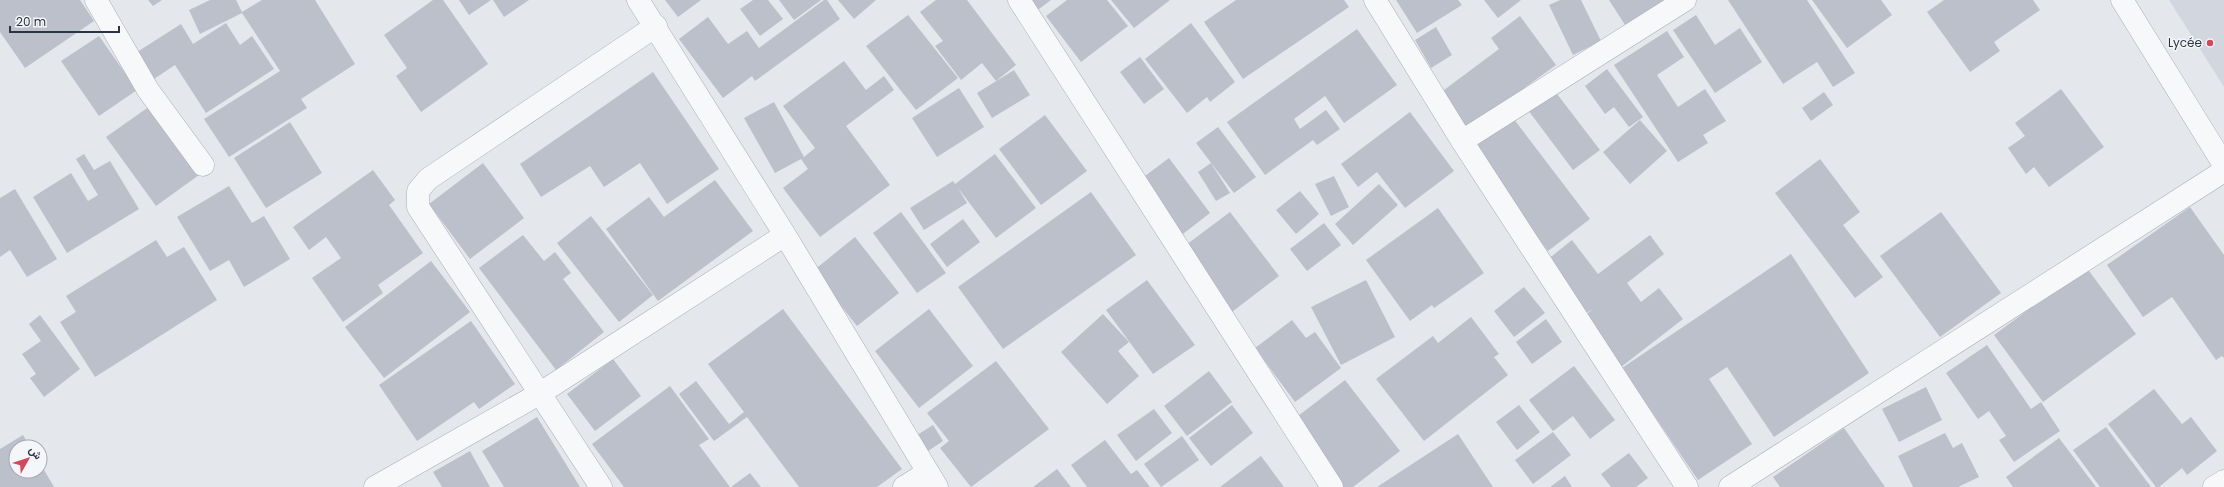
<svg xmlns="http://www.w3.org/2000/svg" width="2224" height="487" viewBox="0 0 2224 487" font-family="Poppins,Vazirmatn,sans-serif">
<style>
.built{fill:#d2d6de}
.building{fill:#bbc0ca}
.lines{fill:none;stroke-linecap:round;stroke-linejoin:round}
.minor-casing{stroke:#a9aeb7;stroke-width:23}
.minor{stroke:#f7f8fa;stroke-width:22}
.poi-dot{fill:#d1495b;stroke:#f4f6f9;stroke-width:1.5}
.labels{text-anchor:middle;stroke-width:3;stroke-linejoin:round;paint-order:stroke}
.poi-label{font-size:12px;fill:#2b3445;stroke:#f4f6f9;text-anchor:end}
</style>
<rect width="100%" height="100%" fill="#e4e7ec"/>
<path class="built" d="M 2169,0 L 2224,0 L 2224,87 Z"/>
<path class="building" d="M 0,0 L 80,0 L 94,21 L 25,68 L 0,32 Z
M 148,0 L 162,0 L 153,6 Z
M 210,0 L 236,0 L 242,12 L 262,0 L 315,0 L 355,64 L 301,99 L 307,108 L 229,157 L 204,119 L 280,71 L 242,13 L 200,34 L 189,10 Z
M 433,0 L 443,0 L 488,64 L 421,112 L 396,76 L 407,68 L 384,35 Z
M 459,0 L 491,0 L 469,15 Z
M 493,0 L 529,0 L 504,17 Z
M 665,0 L 701,0 L 678,17 Z
M 753,0 L 768,0 L 783,19 L 760,36 L 740,9 Z
M 779,0 L 821,0 L 794,20 Z
M 824,0 L 827,0 L 840,19 L 755,81 L 752,76 L 723,98 L 679,39 L 708,17 L 728,44 L 747,31 L 759,48 Z
M 838,0 L 876,0 L 854,19 Z
M 936,0 L 967,0 L 1016,65 L 996,81 L 982,63 L 961,80 L 935,46 L 943,41 L 920,12 Z
M 1027,0 L 1051,0 L 1035,12 Z
M 1067,0 L 1107,0 L 1128,26 L 1081,62 L 1046,16 Z
M 1111,0 L 1170,0 L 1134,28 Z
M 1236,0 L 1344,0 L 1349,7 L 1243,79 L 1204,22 Z
M 1396,0 L 1458,0 L 1462,5 L 1417,33 Z
M 1484,0 L 1521,0 L 1498,18 Z
M 1560,0 L 1581,0 L 1601,41 L 1573,55 L 1549,5 Z
M 1609,0 L 1669,0 L 1627,28 Z
M 1728,0 L 1807,0 L 1855,73 L 1833,87 L 1817,62 L 1783,84 Z
M 1812,0 L 1881,0 L 1892,15 L 1847,48 Z
M 1944,0 L 2033,0 L 2040,10 L 1994,42 L 2000,51 L 1970,72 L 1927,12 Z
M 908,15 L 958,78 L 916,110 L 866,46 Z
M 1696,15 L 1715,45 L 1740,28 L 1762,62 L 1715,93 L 1673,30 Z
M 1520,16 L 1556,65 L 1467,130 L 1440,93 L 1499,49 L 1491,38 Z
M 226,23 L 240,45 L 252,36 L 274,69 L 206,113 L 175,65 L 151,81 L 134,54 L 181,24 L 193,44 Z
M 1191,23 L 1235,82 L 1210,102 L 1207,97 L 1187,113 L 1145,59 Z
M 1436,27 L 1452,55 L 1431,68 L 1415,40 Z
M 1357,29 L 1397,85 L 1344,123 L 1325,96 L 1294,119 L 1300,129 L 1326,110 L 1340,129 L 1317,145 L 1313,140 L 1265,175 L 1227,122 Z
M 1667,31 L 1684,57 L 1657,75 L 1678,107 L 1705,89 L 1726,121 L 1703,135 L 1708,143 L 1678,162 L 1614,65 Z
M 99,36 L 137,90 L 99,116 L 61,61 Z
M 1140,57 L 1164,89 L 1144,104 L 1120,72 Z
M 844,61 L 866,90 L 884,76 L 894,90 L 846,126 L 890,185 L 820,237 L 783,188 L 808,169 L 801,159 L 775,173 L 744,118 L 774,102 L 804,157 L 815,148 L 783,106 Z
M 1607,69 L 1643,117 L 1629,127 L 1614,107 L 1605,114 L 1585,86 Z
M 1014,70 L 1030,95 L 992,118 L 977,93 Z
M 653,72 L 719,169 L 667,204 L 640,163 L 604,187 L 590,166 L 541,197 L 520,164 Z
M 959,88 L 984,127 L 937,157 L 912,118 Z
M 2061,89 L 2104,147 L 2049,187 L 2034,167 L 2026,174 L 2008,148 L 2025,136 L 2015,123 Z
M 1554,90 L 1600,150 L 1573,170 L 1528,110 Z
M 1824,92 L 1833,105 L 1811,121 L 1802,108 Z
M 150,106 L 199,175 L 156,206 L 106,137 Z
M 1410,112 L 1454,171 L 1405,208 L 1377,172 L 1358,187 L 1341,164 Z
M 1045,115 L 1087,171 L 1041,205 L 999,149 Z
M 1513,118 L 1590,219 L 1548,251 L 1471,150 Z
M 1640,120 L 1667,151 L 1630,184 L 1603,152 Z
M 290,122 L 322,173 L 266,208 L 234,158 Z
M 1218,127 L 1256,177 L 1234,193 L 1196,143 Z
M 84,154 L 94,170 L 110,161 L 139,209 L 67,253 L 33,197 L 71,173 L 88,201 L 98,195 L 76,159 Z
M 995,154 L 1036,208 L 996,238 L 958,188 L 967,203 L 924,230 L 910,208 L 953,181 L 955,184 Z
M 1169,158 L 1210,213 L 1179,237 L 1137,182 Z
M 1820,159 L 1860,212 L 1843,225 L 1883,277 L 1855,298 L 1775,193 Z
M 483,163 L 524,218 L 470,259 L 429,204 Z
M 1211,163 L 1230,193 L 1216,201 L 1198,172 Z
M 373,170 L 395,200 L 389,205 L 423,253 L 378,285 L 383,293 L 343,322 L 312,278 L 341,258 L 326,237 L 309,250 L 293,227 Z
M 1334,176 L 1349,207 L 1331,216 L 1315,184 Z
M 715,180 L 753,231 L 658,301 L 606,229 L 649,197 L 664,217 Z
M 1379,184 L 1398,205 L 1353,245 L 1335,224 Z
M 229,186 L 252,223 L 264,216 L 290,259 L 244,287 L 229,260 L 210,271 L 177,217 Z
M 15,189 L 57,259 L 27,277 L 10,250 L 0,257 L 0,198 Z
M 1300,191 L 1319,214 L 1296,234 L 1276,210 Z
M 1091,192 L 1136,255 L 1003,349 L 958,287 Z
M 2190,207 L 2224,255 L 2224,358 L 2222,356 L 2216,360 L 2172,297 L 2143,317 L 2107,265 Z
M 1438,208 L 1484,273 L 1434,308 L 1432,305 L 1410,321 L 1366,260 Z
M 901,212 L 946,273 L 917,293 L 873,233 Z
M 1230,212 L 1279,276 L 1228,315 L 1178,251 Z
M 1941,212 L 2001,293 L 1940,337 L 1880,256 Z
M 591,216 L 653,295 L 619,322 L 557,243 Z
M 963,219 L 980,242 L 947,267 L 930,244 Z
M 1324,223 L 1341,245 L 1307,271 L 1290,249 Z
M 523,235 L 544,261 L 555,252 L 571,273 L 563,279 L 604,332 L 556,370 L 479,268 Z
M 1650,235 L 1664,254 L 1627,283 L 1641,302 L 1659,288 L 1683,319 L 1621,367 L 1583,317 L 1593,309 L 1586,313 L 1547,260 L 1572,240 L 1598,274 Z
M 855,237 L 899,293 L 857,326 L 813,271 Z
M 156,240 L 167,257 L 184,247 L 217,300 L 95,377 L 60,322 L 76,312 L 66,296 Z
M 1791,254 L 1869,373 L 1774,437 L 1727,367 L 1709,379 L 1752,444 L 1698,480 L 1622,368 Z
M 431,261 L 470,312 L 384,378 L 345,327 Z
M 2086,267 L 2136,334 L 2043,402 L 1994,335 Z
M 1147,280 L 1195,345 L 1153,374 L 1106,310 Z
M 1366,280 L 1395,337 L 1341,365 L 1311,307 Z
M 1524,287 L 1545,313 L 1514,337 L 1494,311 Z
M 783,309 L 902,469 L 877,487 L 799,487 L 747,417 L 714,441 L 679,394 L 696,381 L 729,424 L 744,412 L 708,364 Z
M 929,309 L 973,366 L 919,408 L 875,351 Z
M 1103,314 L 1129,342 L 1118,351 L 1139,376 L 1107,404 L 1061,352 Z
M 40,315 L 80,369 L 44,397 L 30,378 L 36,374 L 22,354 L 41,341 L 29,324 Z
M 1471,317 L 1499,354 L 1494,357 L 1508,375 L 1424,441 L 1376,379 L 1433,336 L 1438,343 Z
M 1546,319 L 1562,342 L 1532,364 L 1516,342 Z
M 1292,320 L 1306,338 L 1315,332 L 1341,368 L 1295,402 L 1255,348 Z
M 471,321 L 515,384 L 479,409 L 474,402 L 417,441 L 379,385 Z
M 1987,345 L 2031,409 L 2041,402 L 2060,431 L 2014,462 L 1999,440 L 2006,436 L 1989,411 L 1978,419 L 1946,373 Z
M 613,359 L 641,396 L 595,431 L 567,394 Z
M 996,361 L 1049,429 L 971,487 L 940,448 L 949,441 L 927,413 Z
M 1574,366 L 1615,420 L 1590,439 L 1573,416 L 1553,431 L 1529,400 Z
M 1209,371 L 1232,402 L 1187,436 L 1164,406 Z
M 1345,380 L 1400,451 L 1353,487 L 1332,487 L 1285,426 Z
M 670,386 L 709,439 L 699,445 L 730,487 L 624,487 L 592,444 Z
M 1926,387 L 1942,420 L 1899,442 L 1882,409 Z
M 2154,389 L 2182,424 L 2191,417 L 2217,451 L 2187,475 L 2182,468 L 2159,487 L 2156,487 L 2108,424 Z
M 1232,405 L 1253,433 L 1211,466 L 1189,438 Z
M 1519,405 L 1540,432 L 1517,450 L 1496,422 Z
M 1154,409 L 1172,433 L 1136,461 L 1117,435 Z
M 537,417 L 580,487 L 504,487 L 482,451 Z
M 933,425 L 943,441 L 925,453 L 914,437 Z
M 2106,427 L 2151,487 L 2100,487 L 2073,450 Z
M 1844,428 L 1885,487 L 1780,487 L 1773,477 Z
M 1553,432 L 1571,455 L 1533,484 L 1515,460 Z
M 1945,433 L 1953,448 L 1962,443 L 1979,477 L 1958,487 L 1913,487 L 1898,456 Z
M 1458,434 L 1493,487 L 1377,487 Z
M 23,435 L 30,447 L 16,447 L 16,471 L 40,471 L 40,463 L 54,487 L 0,487 L 0,449 Z
M 1182,436 L 1199,460 L 1161,487 L 1144,464 Z
M 2059,438 L 2096,487 L 2013,487 L 2006,477 Z
M 1105,440 L 1131,474 L 1137,470 L 1150,487 L 1087,487 L 1071,465 Z
M 470,451 L 490,487 L 442,487 L 433,472 Z
M 1629,453 L 1648,478 L 1636,487 L 1611,487 L 1601,474 Z
M 1261,456 L 1284,487 L 1220,487 Z
M 1057,469 L 1071,487 L 1033,487 Z
M 750,473 L 761,487 L 731,487 Z
M 1565,476 L 1572,487 L 1550,487 Z"/>
<g class="lines">
<g class="minor-casing">
<path id="minor" d="M 96,0 L 148,90 L 203,165
M 638,0 L 785,235 L 937,487
M 1019,0 L 1332,487
M 1375,0 L 1462,141 L 1687,487
M 2122,0 L 2224,165
M 1462,141 L 1685,0
M 375,487 L 539,394 L 785,235
M 601,487 L 418,207 L 418,191 L 428,179 L 656,26
M 904,487 L 928,472
M 1730,487 L 2224,171
M 2214,487 L 2224,481"/>
</g>
<use href="#minor" class="minor"/>
</g>
<circle class="poi-dot" cx="2210" cy="43" r="4"/>
<g class="labels">
<g class="poi-label">
<text x="2202" y="47">Lycée</text>
</g>
</g>
<g transform="translate(28 459) rotate(51)"><circle r="19" fill="#f4f6f9" stroke="#a4a8b1"/>
<path d="M0-3L7 15L0 10L-7 15Z" fill="#d1495b"/>
<text y="-6" font-size="11" font-weight="bold" text-anchor="middle" fill="#2b3445">ش</text>
</g>
<path d="M10 26v6h109v-6" fill="none" stroke="#2b3445" stroke-width="2"/>
<text x="16" y="26" font-size="12" fill="#2b3445" stroke="#f4f6f9" stroke-width="3" paint-order="stroke">20 m</text>
</svg>
